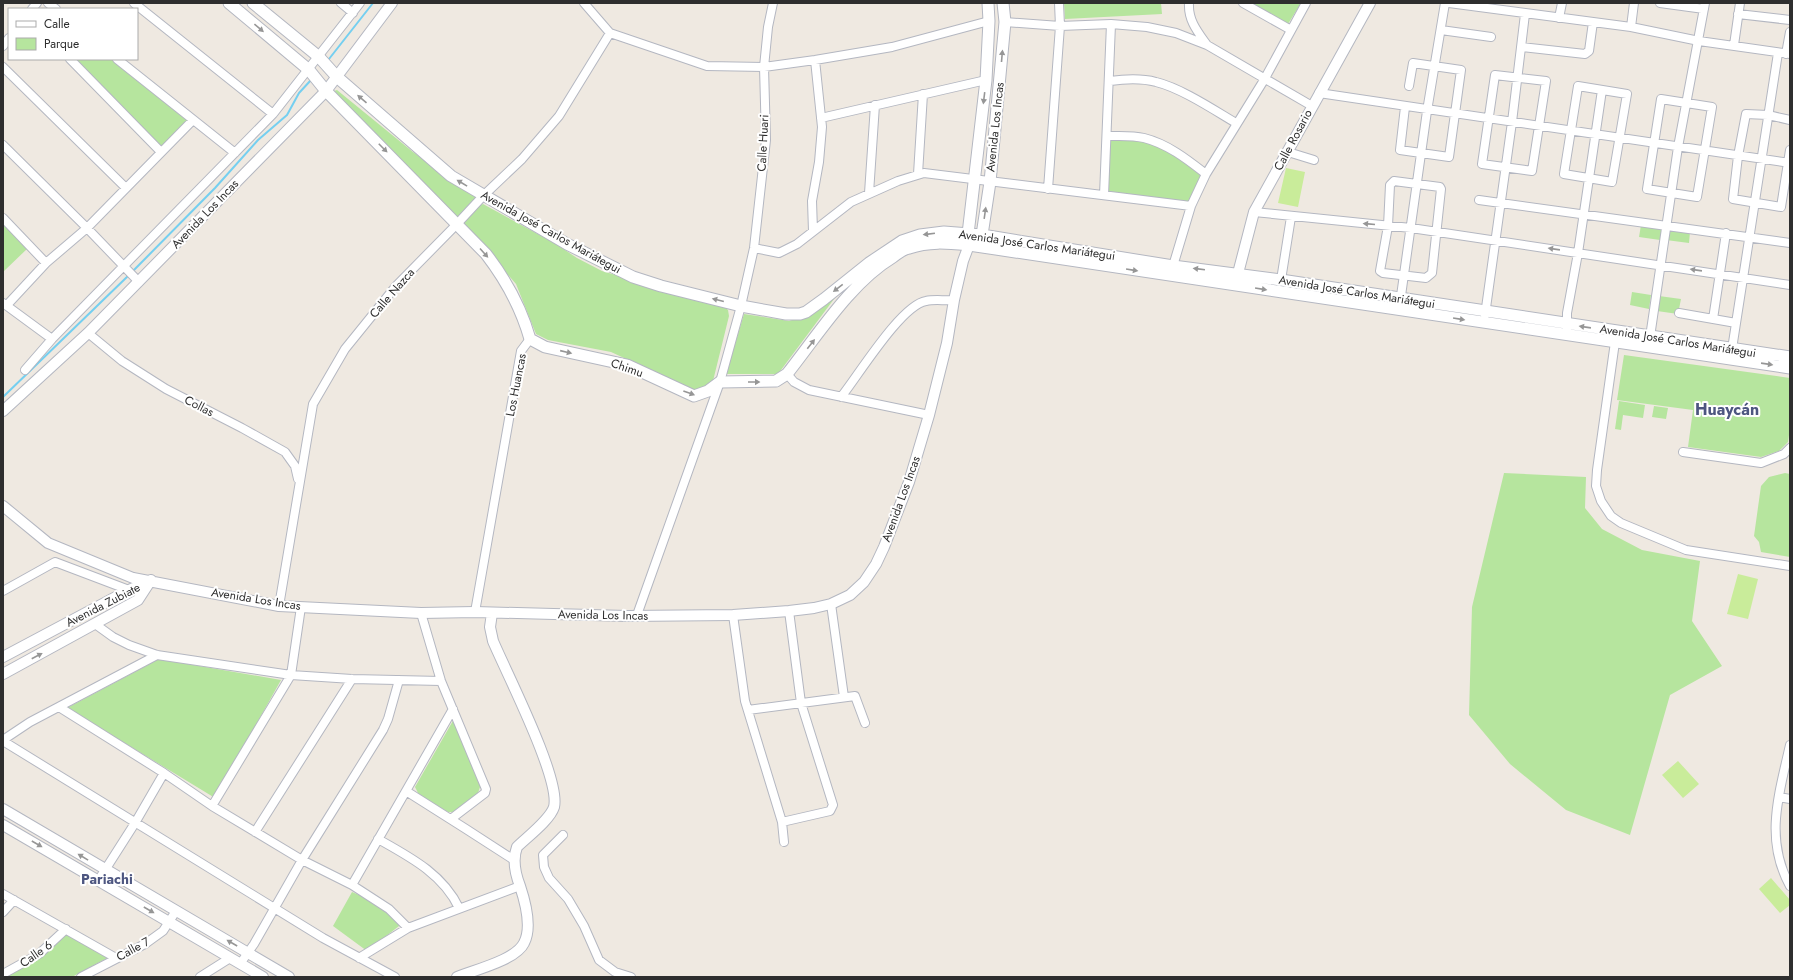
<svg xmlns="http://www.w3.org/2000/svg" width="1793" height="980" viewBox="0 0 1793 980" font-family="Jost,sans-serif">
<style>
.green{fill:#b6e59e}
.pitch{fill:#c9ec9a}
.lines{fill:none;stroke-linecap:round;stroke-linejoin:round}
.stream{stroke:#75cff0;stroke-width:2}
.minor-casing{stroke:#b4b7c1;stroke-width:10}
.tertiary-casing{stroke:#b4b7c1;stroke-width:12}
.secondary-casing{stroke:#b4b7c1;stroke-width:13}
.minor{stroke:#fff;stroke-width:8}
.tertiary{stroke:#fff;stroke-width:10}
.secondary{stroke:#fff;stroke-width:11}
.oneway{fill:#969696}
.labels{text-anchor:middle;stroke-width:4;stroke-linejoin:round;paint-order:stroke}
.street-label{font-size:12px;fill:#2e2e2e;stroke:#fff}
.quarter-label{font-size:14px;font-weight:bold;fill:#4d5680;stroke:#fff}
.district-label{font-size:16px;font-weight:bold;fill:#4d5680;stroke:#fff}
</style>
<rect width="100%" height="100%" fill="#efe9e1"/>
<path class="green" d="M 1064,3 L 1161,3 L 1162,14 L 1065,19 Z
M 1252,3 L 1301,3 L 1288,24 Z
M 75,59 L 111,59 L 188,121 L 161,148 Z
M 337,90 L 413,152 L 477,198 L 453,223 L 334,94 L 334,91 Z
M 1110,140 C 1118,140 1127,139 1135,140 C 1161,143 1183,160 1204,175 L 1189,204 L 1106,193 Z
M 483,204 L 556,244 L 577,258 L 602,271 L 725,307 L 728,310 L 729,316 L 713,381 C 708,388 699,390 692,389 L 611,352 L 548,340 L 536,334 L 516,284 L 495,260 L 462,226 C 465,216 473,208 483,204 Z
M 3,222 L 28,248 L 3,272 Z
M 1641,225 L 1662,228 L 1660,240 L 1639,237 Z
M 1667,229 L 1690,232 L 1689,243 L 1666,240 Z
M 1632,292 L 1651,295 L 1649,309 L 1630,305 Z
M 837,295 L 778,374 L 726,374 L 744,314 L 789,321 L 798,318 Z
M 1659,296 L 1681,299 L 1678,314 L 1657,311 Z
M 1624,355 L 1790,378 L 1790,428 L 1788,442 L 1779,451 L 1761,457 L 1688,447 L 1693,410 L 1617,400 Z
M 1619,401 L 1645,405 L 1643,418 L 1623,415 L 1621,430 L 1615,429 Z
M 1654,406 L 1668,408 L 1666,419 L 1652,417 Z
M 1504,473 L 1586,477 L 1585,508 L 1602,529 L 1642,550 L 1700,561 L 1692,621 L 1722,666 L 1670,695 L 1630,835 L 1566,810 L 1510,764 L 1469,715 L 1472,607 Z
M 1785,473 L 1790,474 L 1790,557 L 1761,552 L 1759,542 L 1754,536 L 1761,486 L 1769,477 Z
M 159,659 L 281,680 L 215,798 L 67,708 Z
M 454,719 L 481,784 L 478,793 L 454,812 L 448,812 L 419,795 L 415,787 Z
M 352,892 C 370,899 384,910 399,923 L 399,926 L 367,951 L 333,926 Z
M 67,933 L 109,957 L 72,977 L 3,977 Z"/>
<path class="pitch" d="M 1286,168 L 1305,172 L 1298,207 L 1278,203 Z
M 1738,574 L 1758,579 L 1748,619 L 1727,614 Z
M 1678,761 L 1699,784 L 1683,798 L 1662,775 Z
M 1771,878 L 1790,900 L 1790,905 L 1780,913 L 1759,889 Z"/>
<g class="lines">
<path class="stream" d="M 329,59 L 373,3
M 133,271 L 215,188 L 258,140 L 287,115 L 299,93 L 311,80
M 3,397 L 129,275"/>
<g class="minor-casing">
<path id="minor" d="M 48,3 L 56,9
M 134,3 L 273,114
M 341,3 L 353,13
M 584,3 L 610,33 L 707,66 L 764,67 L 815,60 L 892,47 L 989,21
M 1189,3 C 1188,20 1197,31 1207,45
M 1243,3 L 1291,30
M 1449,3 L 1631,27 L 1699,41 L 1790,54
M 1660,3 L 1704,9
M 32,9 L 37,3
M 1738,14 L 1790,20
M 1559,18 L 1562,3
M 1005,22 L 1060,26 L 1111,24 L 1147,27 L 1176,33 L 1207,45 L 1312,106
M 1631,27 L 1634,3
M 1441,30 L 1491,37
M 1734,45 L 1740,3
M 3,46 L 9,38
M 1521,47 L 1585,54 L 1589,51 L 1593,22
M 1786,54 L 1790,32
M 70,59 L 161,152
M 117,59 L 235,153
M 3,67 L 126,188
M 1495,75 L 1546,81 L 1532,171 L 1482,164 Z
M 1110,81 C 1125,79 1141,78 1156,82 C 1181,88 1214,110 1236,123
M 1578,86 L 1627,94 L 1612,182 L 1564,174 Z
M 1319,93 L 1790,163
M 1661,99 L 1712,107 L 1697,197 L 1647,189 Z
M 1405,107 L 1400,150 L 1449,157 L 1461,70 L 1413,63 L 1409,86
M 821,118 L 986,80
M 1790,120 L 1768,115 L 1746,114 L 1738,156 L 1733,199 L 1781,207 L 1790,150
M 1107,136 C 1119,136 1132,135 1144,138 C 1168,144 1188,160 1206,174
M 3,145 L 87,228 L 139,282
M 1288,152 L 1314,160
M 918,174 L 923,94
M 1394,181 L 1440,187 L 1441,189 L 1432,273 L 1426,278 L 1383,273 L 1380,271 L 1388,226 L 1390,185 Z
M 1048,189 L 1060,26 L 1059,3
M 869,193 L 875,105
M 1104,195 L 1111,24
M 1479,200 L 1790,243
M 1254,212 L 1411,228 L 1790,285
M 3,218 L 46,263
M 813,231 L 812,201 L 819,162 L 822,127 L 815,60
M 754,248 L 779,253 L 797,244 L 851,202 L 898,181 L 924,173 L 1191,206
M 1173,266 L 1191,206 L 1206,174 L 1264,80 L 1306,3
M 1281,280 L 1291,217
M 3,303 L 52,339
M 7,305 L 46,263 L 87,228 L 193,120
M 1399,310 L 1427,111 L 1445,3
M 1679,313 L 1736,323
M 1485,315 L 1512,122 L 1525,14
M 1713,319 L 1726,233
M 1567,329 L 1567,313 L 1578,253 L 1602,90
M 88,333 L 122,361 L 166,389 L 242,428 L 285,452 L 295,466 L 298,479
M 1618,337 L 1615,342 L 1597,470 L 1596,486 L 1601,501 L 1611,516 L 1621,523 L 1686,550 L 1790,566
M 1650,337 L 1678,147 L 1705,3
M 1732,349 L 1778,53
M 25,370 L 52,339 L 273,114 L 360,3
M 787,374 L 794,382 L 809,390 L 929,415
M 841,397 C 858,376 901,305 926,301 C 935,299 945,301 954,300
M 1683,452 L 1761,463 L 1784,454 L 1790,448
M 3,591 L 55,562 L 129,590
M 831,604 L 844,697
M 279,606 L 313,404 L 345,349 L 396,286 L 457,224 L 483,196 L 522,159 L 559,116 L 610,33
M 475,612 L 521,351 L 530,339
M 421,613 L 441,681 L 486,789 L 485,793 L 451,819
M 637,615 L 720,382 L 741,306 L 754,248 L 766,140 L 764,67 L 768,27 L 773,3
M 733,615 L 745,701 L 782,822 L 784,842
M 95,624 L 113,637 L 129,645 L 157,655 L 291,675 L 352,679 L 441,681
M 59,707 L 164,773 L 212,806 L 302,860 L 352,885 L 389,909 L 408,928
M 748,710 L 855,696 L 865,723
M 3,740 L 30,722 L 157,655
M 3,741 L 323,938 L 395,977
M 1790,745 C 1779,794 1764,839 1790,886
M 406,791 L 466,829 L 514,860
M 1779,797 L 1790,799
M 212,806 L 291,675 L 301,607
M 782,822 L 830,811 L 833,805 L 801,703 L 789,611
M 255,832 L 352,679
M 563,835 L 543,855 L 544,867 L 549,878 L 568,899 L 584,926 L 599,960 L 615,972 L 631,977
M 378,839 C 410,857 443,874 459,908
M 98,881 L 135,823 L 164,773
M 352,885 L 453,709
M 3,894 L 116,958
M 3,912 L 14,900
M 359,958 L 408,928 L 520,886
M 240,964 L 254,944 L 302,860 L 383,730 L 388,719 L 399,680
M 3,974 L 39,954 L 66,929
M 81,977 L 145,944 L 163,931 L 176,911
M 200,977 L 230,958"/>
</g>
<g class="tertiary-casing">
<path id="tertiary" d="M 1236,281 L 1254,212 L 1370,3
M 3,411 L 88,333 L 326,91 L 392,3
M 3,506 L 48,543 L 133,578 L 279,606 L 421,613 L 475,612 L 627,616 L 733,615 L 789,611 L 814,608 L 831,604 L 850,595 L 864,582 L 876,564 L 884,547 L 909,482 L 929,415 L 947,343 L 954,300 L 963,261 L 969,245 L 968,238
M 3,657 L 129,590 L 151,580
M 3,674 L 138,600 L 151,580
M 3,809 L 289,977
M 3,825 L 263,977
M 457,977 C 474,970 516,960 524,943 C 532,928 525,901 520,886 C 515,873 512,860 517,847 C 527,837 550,820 554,807 C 561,779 506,672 493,641 L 490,627 L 492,613"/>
</g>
<g class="secondary-casing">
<path id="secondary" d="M 229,3 L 309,70 L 326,91 L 486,254 C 506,280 521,307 530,339 L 545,347 L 627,365 L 694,396 L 708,391 L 720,382 L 776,381 L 787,374 C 818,335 850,283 893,257 C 898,253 903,249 909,248 C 929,241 948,243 969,245 L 1790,368
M 253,3 L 319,57 L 337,77 L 451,176 L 567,244 L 633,277 L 661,286 L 741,306 L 786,314 L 800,314 L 806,312 L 824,299 L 869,263 L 902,241 L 920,235 L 944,232 L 982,235 L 1173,266 L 1281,280 L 1790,357
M 968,234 L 986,80 L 989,21 L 988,3
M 977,239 L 982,235 L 990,182 L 1005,22 L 1003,3"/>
</g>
<use href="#minor" class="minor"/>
<use href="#tertiary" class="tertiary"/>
<use href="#secondary" class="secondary"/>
</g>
<defs><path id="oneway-solid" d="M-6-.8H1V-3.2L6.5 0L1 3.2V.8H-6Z"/></defs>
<g class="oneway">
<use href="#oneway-solid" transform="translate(259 28) rotate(40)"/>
<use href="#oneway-solid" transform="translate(1002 56) rotate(-85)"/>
<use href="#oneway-solid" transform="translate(984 98) rotate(97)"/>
<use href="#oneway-solid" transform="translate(362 99) rotate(-139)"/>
<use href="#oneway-solid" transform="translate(383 148) rotate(45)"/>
<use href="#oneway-solid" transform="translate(462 183) rotate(-149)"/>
<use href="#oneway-solid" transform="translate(985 213) rotate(-82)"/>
<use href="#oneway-solid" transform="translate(1369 224) rotate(-175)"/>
<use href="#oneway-solid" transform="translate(929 234) rotate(173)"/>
<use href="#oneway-solid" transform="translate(1554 249) rotate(-172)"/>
<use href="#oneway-solid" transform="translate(484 253) rotate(48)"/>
<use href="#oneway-solid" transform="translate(1199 269) rotate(-173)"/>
<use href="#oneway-solid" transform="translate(1132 270) rotate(9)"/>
<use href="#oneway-solid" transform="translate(1696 270) rotate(-172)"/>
<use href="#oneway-solid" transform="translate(838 288) rotate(142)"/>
<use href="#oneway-solid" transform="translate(1261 289) rotate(9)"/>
<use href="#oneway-solid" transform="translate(718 300) rotate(-166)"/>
<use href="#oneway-solid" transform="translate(1459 319) rotate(9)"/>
<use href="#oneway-solid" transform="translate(1585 327) rotate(-172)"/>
<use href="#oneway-solid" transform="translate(811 344) rotate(-52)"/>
<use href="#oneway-solid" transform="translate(566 352) rotate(13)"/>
<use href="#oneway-solid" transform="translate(1767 364) rotate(8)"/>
<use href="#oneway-solid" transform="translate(754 382)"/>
<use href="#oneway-solid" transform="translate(689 393) rotate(20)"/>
<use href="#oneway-solid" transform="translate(37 656) rotate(-28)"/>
<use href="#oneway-solid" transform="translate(37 844) rotate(30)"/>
<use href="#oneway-solid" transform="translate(83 857) rotate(-149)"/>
<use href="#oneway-solid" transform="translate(149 910) rotate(30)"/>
<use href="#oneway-solid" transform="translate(232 943) rotate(-150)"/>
</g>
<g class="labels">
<g class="street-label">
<text transform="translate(995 127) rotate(-84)" y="4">Avenida Los Incas</text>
<text transform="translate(1293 140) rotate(-62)" y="4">Calle Rosario</text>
<text transform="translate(763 143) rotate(-87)" y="4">Calle Huari</text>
<text transform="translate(205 214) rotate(-46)" y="4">Avenida Los Incas</text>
<text transform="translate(551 232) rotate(29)" y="4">Avenida José Carlos Mariátegui</text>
<text transform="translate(1037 245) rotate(8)" y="4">Avenida José Carlos Mariátegui</text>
<text transform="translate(1357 292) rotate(9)" y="4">Avenida José Carlos Mariátegui</text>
<text transform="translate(392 293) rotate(-49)" y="4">Calle Nazca</text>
<text transform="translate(1678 341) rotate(9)" y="4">Avenida José Carlos Mariátegui</text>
<text transform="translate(627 368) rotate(19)" y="4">Chimu</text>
<text transform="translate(516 385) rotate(-79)" y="4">Los Huancas</text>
<text transform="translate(199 406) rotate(27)" y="4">Collas</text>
<text transform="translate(901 499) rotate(-70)" y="4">Avenida Los Incas</text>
<text transform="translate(256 599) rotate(9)" y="4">Avenida Los Incas</text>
<text transform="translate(103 605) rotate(-27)" y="4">Avenida Zubiate</text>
<text transform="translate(603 615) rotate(1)" y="4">Avenida Los Incas</text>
<text transform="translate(133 949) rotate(-29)" y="4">Calle 7</text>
<text transform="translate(36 954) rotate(-35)" y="4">Calle 6</text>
</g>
<g class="quarter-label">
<text x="107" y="884">Pariachi</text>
</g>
<g class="district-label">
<text x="1727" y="415">Huaycán</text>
</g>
</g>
<rect width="1793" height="980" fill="none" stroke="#2e2e2e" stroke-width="8"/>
<rect x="8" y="8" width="130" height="52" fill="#ffffff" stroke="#ababab"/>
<rect x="16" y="21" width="20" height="6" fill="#ffffff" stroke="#ababab"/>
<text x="44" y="28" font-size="12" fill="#2e2e2e">Calle</text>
<rect x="16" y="38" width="20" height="12" fill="#b6e59e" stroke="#ababab"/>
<text x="44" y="48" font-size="12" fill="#2e2e2e">Parque</text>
</svg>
